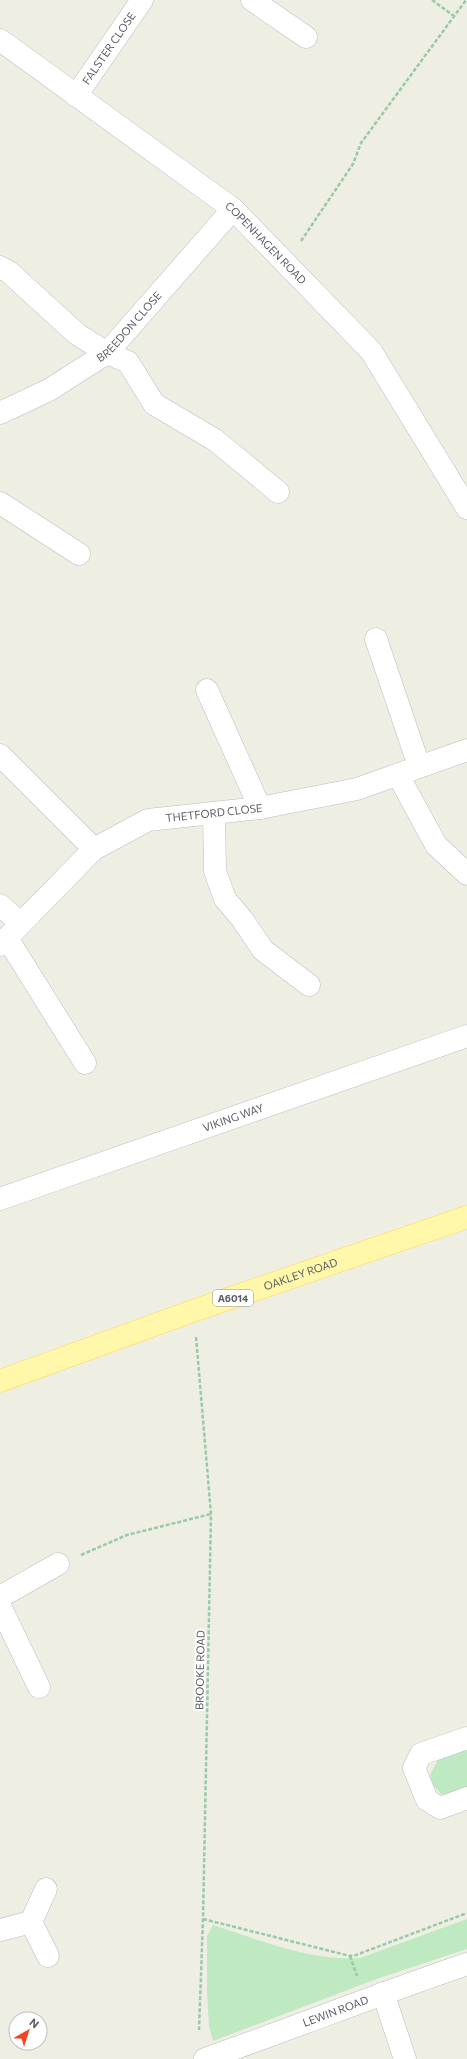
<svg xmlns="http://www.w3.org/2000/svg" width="467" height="2059" viewBox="0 0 467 2059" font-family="Commissioner,sans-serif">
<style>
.green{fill:#bee9c1}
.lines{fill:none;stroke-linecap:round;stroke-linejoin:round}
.minor-casing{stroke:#bbbdc3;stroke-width:23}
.major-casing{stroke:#fdd94f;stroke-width:23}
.path{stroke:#96caa9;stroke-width:2.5;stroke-dasharray:4 2;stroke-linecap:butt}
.minor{stroke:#fff;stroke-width:22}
.major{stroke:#fff7a9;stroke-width:22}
.labels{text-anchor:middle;stroke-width:4;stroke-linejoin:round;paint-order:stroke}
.shield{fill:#fff;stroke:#8c8f93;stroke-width:1}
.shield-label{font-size:10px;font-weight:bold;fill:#5b5f65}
.street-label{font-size:11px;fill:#5b5f65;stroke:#fff}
</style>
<rect width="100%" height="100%" fill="#efeee3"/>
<path class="green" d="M 467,1748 L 467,1790 L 453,1796 L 441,1794 L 432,1784 L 430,1775 L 438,1760 Z
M 467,1919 L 467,1949 L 379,1978 L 213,2041 L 209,2026 L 207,1992 L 207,1936 L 213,1925 C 260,1940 310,1961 360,1958 Z"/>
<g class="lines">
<g class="minor-casing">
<g id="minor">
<path d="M 252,0 L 306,37"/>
<path id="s1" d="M 0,40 L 233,209 L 371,351 L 467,508"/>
<path id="s2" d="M 76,96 L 142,0"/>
<path d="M 0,267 L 9,272 L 77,334 L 107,353 L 128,362 L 154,404 L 215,440 L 278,492"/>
<path id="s3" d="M 0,413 L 49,390 L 107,353 L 233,209"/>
<path d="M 0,503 L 79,554"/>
<path d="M 376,639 L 419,766"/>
<path d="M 207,690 L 260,808"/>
<path d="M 0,755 L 94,849"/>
<path d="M 398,775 L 436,845 L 467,874"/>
<path d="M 214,813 L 215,871 L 225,899 L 242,919 L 263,950 L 309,985"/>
<path d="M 0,905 L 20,923"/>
<path d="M 7,938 L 85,1063"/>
<path id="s4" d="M 0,945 L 94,849 L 148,820 L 260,808 L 357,789 L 467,750"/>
<path id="s5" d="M 0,1199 L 467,1036"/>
<path d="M 0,1597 L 58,1564"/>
<path d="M 0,1606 L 39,1687"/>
<path d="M 467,1738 L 421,1754 L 414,1768 L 427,1800 L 440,1808 L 467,1798"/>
<path d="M 31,1922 L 48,1956"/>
<path d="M 31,1922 L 46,1889"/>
<path d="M 0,1930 L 31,1922"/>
<path d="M 383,1993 L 405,2059"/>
<path id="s6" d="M 205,2059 C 293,2028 379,1994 467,1964"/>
</g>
</g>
<g class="major-casing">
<g id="major">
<path id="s7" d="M 0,1381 L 193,1311 L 467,1217"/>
</g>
</g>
<path class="path" d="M 432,0 L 454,16
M 301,241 L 353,164 L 361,143 L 466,0
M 196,1337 L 211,1514 L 203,1919 L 199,2030
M 81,1555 L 127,1535 L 211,1514
M 203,1919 L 350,1956 L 356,1955 L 467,1913
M 350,1956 L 357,1976"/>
<use href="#minor" class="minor"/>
<use href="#major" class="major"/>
</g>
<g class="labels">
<rect class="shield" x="213" y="1290" width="40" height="16" rx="3"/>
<g class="shield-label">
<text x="233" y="1302">A6014</text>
</g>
<g class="street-label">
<text dy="4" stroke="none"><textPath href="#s2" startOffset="58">FALSTER CLOSE</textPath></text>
<text dy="4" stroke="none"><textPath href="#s1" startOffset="335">COPENHAGEN ROAD</textPath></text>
<text dy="4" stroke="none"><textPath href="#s3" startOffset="157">BREEDON CLOSE</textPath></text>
<text dy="4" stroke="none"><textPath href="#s4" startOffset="262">THETFORD CLOSE</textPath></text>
<text dy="4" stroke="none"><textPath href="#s5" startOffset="247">VIKING WAY</textPath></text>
<text dy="4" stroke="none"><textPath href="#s7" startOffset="319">OAKLEY ROAD</textPath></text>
<text transform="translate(200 1670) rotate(-89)" y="4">BROOKE ROAD</text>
<text dy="4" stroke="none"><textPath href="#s6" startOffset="139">LEWIN ROAD</textPath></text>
</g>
</g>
<g transform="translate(28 2031) rotate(39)"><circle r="19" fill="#ffffff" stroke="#bdbfc1"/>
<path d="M0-3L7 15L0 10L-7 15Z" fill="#f74222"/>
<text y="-6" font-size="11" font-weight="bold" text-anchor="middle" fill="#5b5f65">N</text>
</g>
</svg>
